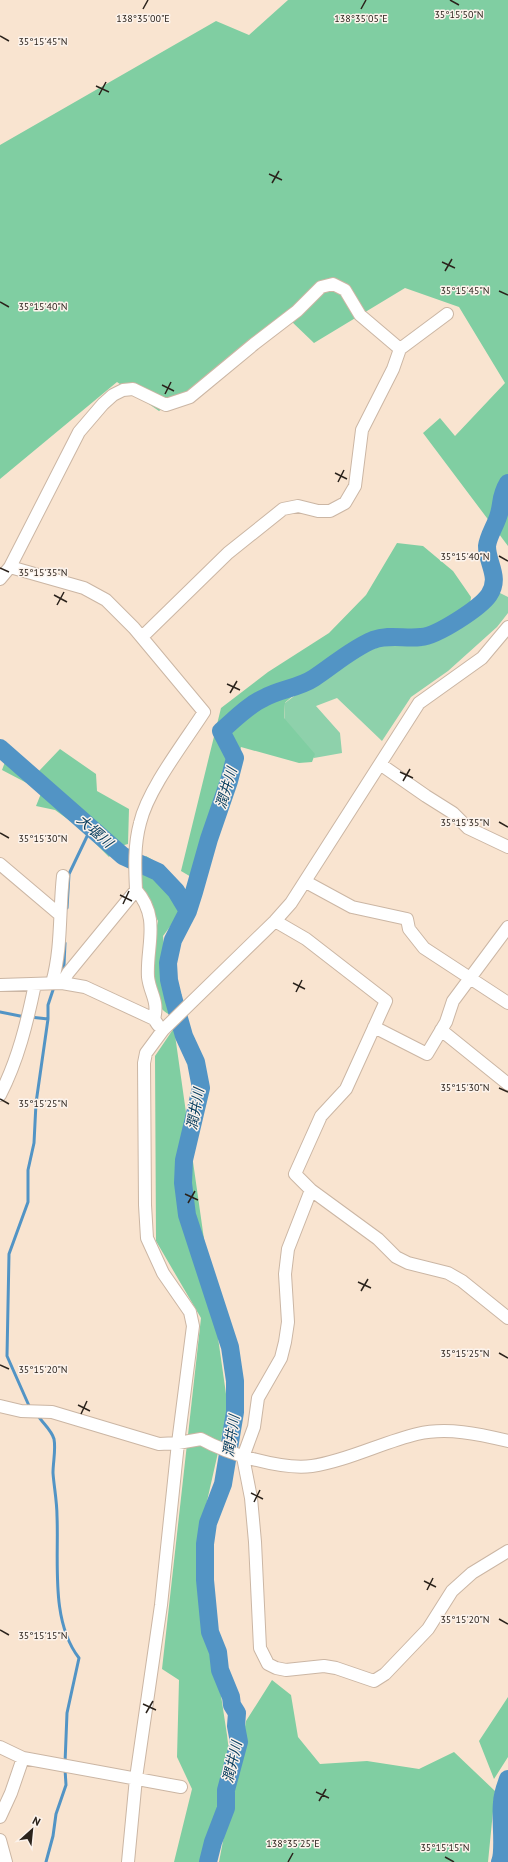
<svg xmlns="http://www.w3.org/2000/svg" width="508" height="1862" viewBox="0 0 508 1862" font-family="'PT Sans','Noto Sans JP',sans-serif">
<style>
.green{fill:#8ed1ab}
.forest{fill:#80cea2}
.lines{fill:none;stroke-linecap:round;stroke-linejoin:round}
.stream{stroke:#5294c5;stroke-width:3}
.river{stroke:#5294c5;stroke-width:18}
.minor-casing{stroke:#cbb6a4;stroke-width:14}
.minor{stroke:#fff;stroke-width:12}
.ticks{fill:none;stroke:#2b231c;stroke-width:1.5}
.labels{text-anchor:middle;stroke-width:3;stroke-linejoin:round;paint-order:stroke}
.water-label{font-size:14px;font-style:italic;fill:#0b4061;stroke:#fcf3ec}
.ticks-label{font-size:10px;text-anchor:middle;fill:#2b231c;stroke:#fcf3ec;stroke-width:3;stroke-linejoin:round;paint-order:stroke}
</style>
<rect width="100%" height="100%" fill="#f9e4d0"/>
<path class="green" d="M 498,592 L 508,597 L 508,613 L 497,627 L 448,671 L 411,697 L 382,741 L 337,698 L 316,706 L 340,733 L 342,753 L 314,758 L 284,724 L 285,703 L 356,649 L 464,617 Z"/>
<path class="forest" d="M 288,0 L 508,0 L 508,546 L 423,433 L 440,418 L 455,436 L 505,383 L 459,307 L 405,288 L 314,343 L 290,320 L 159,411 L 117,382 L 0,479 L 0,145 L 216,21 L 249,35 Z
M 397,543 L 423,546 L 453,571 L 471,597 L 469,613 L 430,642 C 420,641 407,638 396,639 C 373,641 303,686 285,703 L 284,718 L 315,754 L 312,762 L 299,763 L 241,747 L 226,810 L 198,881 L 181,871 L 221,708 L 268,672 L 329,633 L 366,595 Z
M 0,740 L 39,771 L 60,749 L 96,774 L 97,791 L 129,809 L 128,844 L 117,847 L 109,857 L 80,828 L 55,810 L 36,806 L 42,791 L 2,770 L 5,762 L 0,758 Z
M 146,856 C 165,866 178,879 186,898 L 178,916 L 163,936 L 172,1016 C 169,1014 164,1012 162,1009 C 141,990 153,944 158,921 L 144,894 L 138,863 Z
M 174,1028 L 228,1408 L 203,1519 L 208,1610 L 227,1735 L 231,1768 L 215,1862 L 174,1862 L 192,1789 L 177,1757 L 179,1680 L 162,1669 L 201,1318 L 156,1241 L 155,1056 Z
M 272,1680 L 291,1695 L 298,1737 L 320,1764 L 367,1761 L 419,1769 L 454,1752 L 495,1791 L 488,1862 L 219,1862 L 246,1721 Z
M 508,1697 L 508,1757 L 494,1779 L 479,1741 Z"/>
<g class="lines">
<path class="stream" d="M 67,908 L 69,874 L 91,828
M 59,977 L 64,965 L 65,943
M 0,1012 L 25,1017
M 30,1017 L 48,1019
M 30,1408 L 7,1356 L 9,1254 L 28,1202 L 28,1170 L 34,1143 L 36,1103 L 48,1019 L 48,1005 L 54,987
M 37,1414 C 42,1423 51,1429 54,1439 C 56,1450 53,1462 53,1473 C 54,1487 57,1501 57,1516 C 59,1560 50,1621 79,1658 L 67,1713 L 65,1763
M 46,1862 L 53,1836 L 56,1814 L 66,1785 L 65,1769"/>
<path class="river" d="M 0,748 L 123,856 L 158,872 L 176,891 L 188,911
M 208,1862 L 213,1842 L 226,1808 L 226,1790 L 239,1742 L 236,1726 L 237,1713 L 232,1705 L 231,1697 L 220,1670 L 218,1652 L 210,1632 L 205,1580 L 205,1544 L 208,1523 L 223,1484 L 235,1412 L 235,1381 L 230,1347 L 187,1215 L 183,1183 L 184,1160 L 201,1088 L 196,1062 L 184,1036 L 173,997 L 169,980 L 168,963 L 173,940 L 188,911 L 194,892 L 209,839 L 229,781 L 235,758 L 221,731 C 234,720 248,705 264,698 C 280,689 299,688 314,678 C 334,665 351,649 373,640 C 389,634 405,639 421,637 C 437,636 480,608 489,595 C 501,577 487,564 487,546 C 488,537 495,526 498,517 C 503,503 499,498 508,483
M 500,1862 C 505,1851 500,1818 502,1803 C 502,1795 505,1787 508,1779"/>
<g class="minor-casing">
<path id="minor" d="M 10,567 L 84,588 L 106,600 L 134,628 L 204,712 C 184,743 148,789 140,823 C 134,845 135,868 136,890 C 161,918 146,946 148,977 C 150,994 159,1001 154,1019
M 0,579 L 10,567 L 79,432 L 103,404 L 113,395 L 123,390 L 133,389 L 166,405 L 190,397 L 254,344 L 297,311 L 321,287 L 333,284 L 345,290 L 360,315 L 400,349
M 142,637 L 228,553 L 283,509 L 298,506 L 318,511 L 330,511 L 345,503 L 355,486 L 362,430 L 393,369 L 400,349 L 447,314
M 380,764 L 426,796 L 453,813 L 468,828 L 508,847
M 0,864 L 59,914
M 306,882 L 352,907 L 407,919 L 409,929 L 424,948 L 508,1003
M 275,921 L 306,939 L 386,1001 L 346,1089 L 321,1116 L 295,1174 L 311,1190
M 52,983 C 62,948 59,912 63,876
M 62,983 L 68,973 L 136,890
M 0,985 L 62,983 L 85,987 L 154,1019 L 158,1025
M 374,1027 L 427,1054 L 446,1022 L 453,1001 L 508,927
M 441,1030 L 508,1084
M 0,1095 C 18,1060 27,1023 35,984
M 508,1318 L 462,1281 L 448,1273 L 408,1263 L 396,1257 L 378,1239 L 311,1190 L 288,1249 L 285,1274 L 288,1322 L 285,1342 L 281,1358 L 258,1398 L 254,1427 L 243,1457 L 251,1498 L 255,1542 L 260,1648 L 268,1664 L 276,1668 L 286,1670 L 324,1666 L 336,1668 L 374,1681 L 385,1674 L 428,1629 L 452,1591 L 472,1573 L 508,1551
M 0,1406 L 21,1411 L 52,1412 L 159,1444 L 178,1443 L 201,1439 C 228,1454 281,1470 312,1466 C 347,1461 383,1442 417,1434 C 447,1427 479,1434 508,1441
M 0,1747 L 23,1758 L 181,1787
M 0,1817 L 11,1793 L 23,1758
M 0,1840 L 6,1862
M 128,1862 L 136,1778 L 161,1605 L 178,1443 L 193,1326 L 190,1312 L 163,1273 L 147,1238 L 145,1205 L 144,1063 L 146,1053 L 163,1030 L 275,921 L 291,903 L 419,703 L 482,658 L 508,627"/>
</g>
<use href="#minor" class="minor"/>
</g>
<path class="ticks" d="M 450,0 L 459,5M 143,9 L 148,0M 361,9 L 366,0M 0,36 L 9,41M 96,86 L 109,92M 99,95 L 106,82M 269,174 L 282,180M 272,183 L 279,171M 442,262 L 455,268M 445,271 L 452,259M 499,291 L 508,295M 0,302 L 9,307M 162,385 L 174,391M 165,394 L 171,382M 335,473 L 347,479M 338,482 L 344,470M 499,556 L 508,561M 0,568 L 9,572M 54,595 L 67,602M 57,605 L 64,592M 227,684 L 240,690M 230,693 L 237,681M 400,772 L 413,778M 403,781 L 410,769M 499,822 L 508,827M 0,833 L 9,838M 120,895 L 132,901M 123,904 L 129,891M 293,983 L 305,989M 296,992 L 302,980M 499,1088 L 508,1092M 0,1099 L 9,1104M 185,1194 L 198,1200M 188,1203 L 195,1191M 358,1282 L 371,1288M 361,1291 L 368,1279M 499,1353 L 508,1358M 0,1365 L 9,1369M 78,1405 L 90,1411M 81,1414 L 87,1401M 251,1493 L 263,1499M 254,1502 L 260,1490M 424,1581 L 436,1587M 427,1590 L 433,1578M 499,1619 L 508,1624M 0,1630 L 9,1635M 143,1704 L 156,1710M 146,1713 L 153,1701M 316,1792 L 329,1798M 319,1801 L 326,1789M 445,1857 L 454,1862M 288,1862 L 293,1853"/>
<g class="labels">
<g class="water-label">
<text transform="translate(226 788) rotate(-73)" y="5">潤井川</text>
<text transform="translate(95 831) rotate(41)" y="5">大堰川</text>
<text transform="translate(195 1109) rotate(-80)" y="5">潤井川</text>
<text transform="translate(231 1436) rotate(-81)" y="5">潤井川</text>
<text transform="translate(232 1762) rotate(-77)" y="5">潤井川</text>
</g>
</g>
<g class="ticks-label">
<text x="459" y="18">35°15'50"N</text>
<text x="143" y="22">138°35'00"E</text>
<text x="361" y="22">138°35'05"E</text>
<text x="43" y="45">35°15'45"N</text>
<text x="465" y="294">35°15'45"N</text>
<text x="43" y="310">35°15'40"N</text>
<text x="465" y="560">35°15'40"N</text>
<text x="43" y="576">35°15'35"N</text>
<text x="465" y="826">35°15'35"N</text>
<text x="43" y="842">35°15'30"N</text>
<text x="465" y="1091">35°15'30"N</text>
<text x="43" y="1107">35°15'25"N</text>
<text x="465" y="1357">35°15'25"N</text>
<text x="43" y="1373">35°15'20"N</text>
<text x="465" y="1623">35°15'20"N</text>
<text x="43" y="1639">35°15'15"N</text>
<text x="293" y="1847">138°35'25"E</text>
<text x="445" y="1851">35°15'15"N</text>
</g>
<g transform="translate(32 1830) rotate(27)" stroke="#fcf3ec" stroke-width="3" paint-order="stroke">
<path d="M0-3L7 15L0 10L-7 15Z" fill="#2b231c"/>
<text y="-6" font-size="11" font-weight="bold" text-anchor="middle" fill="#2b231c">N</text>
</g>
</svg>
